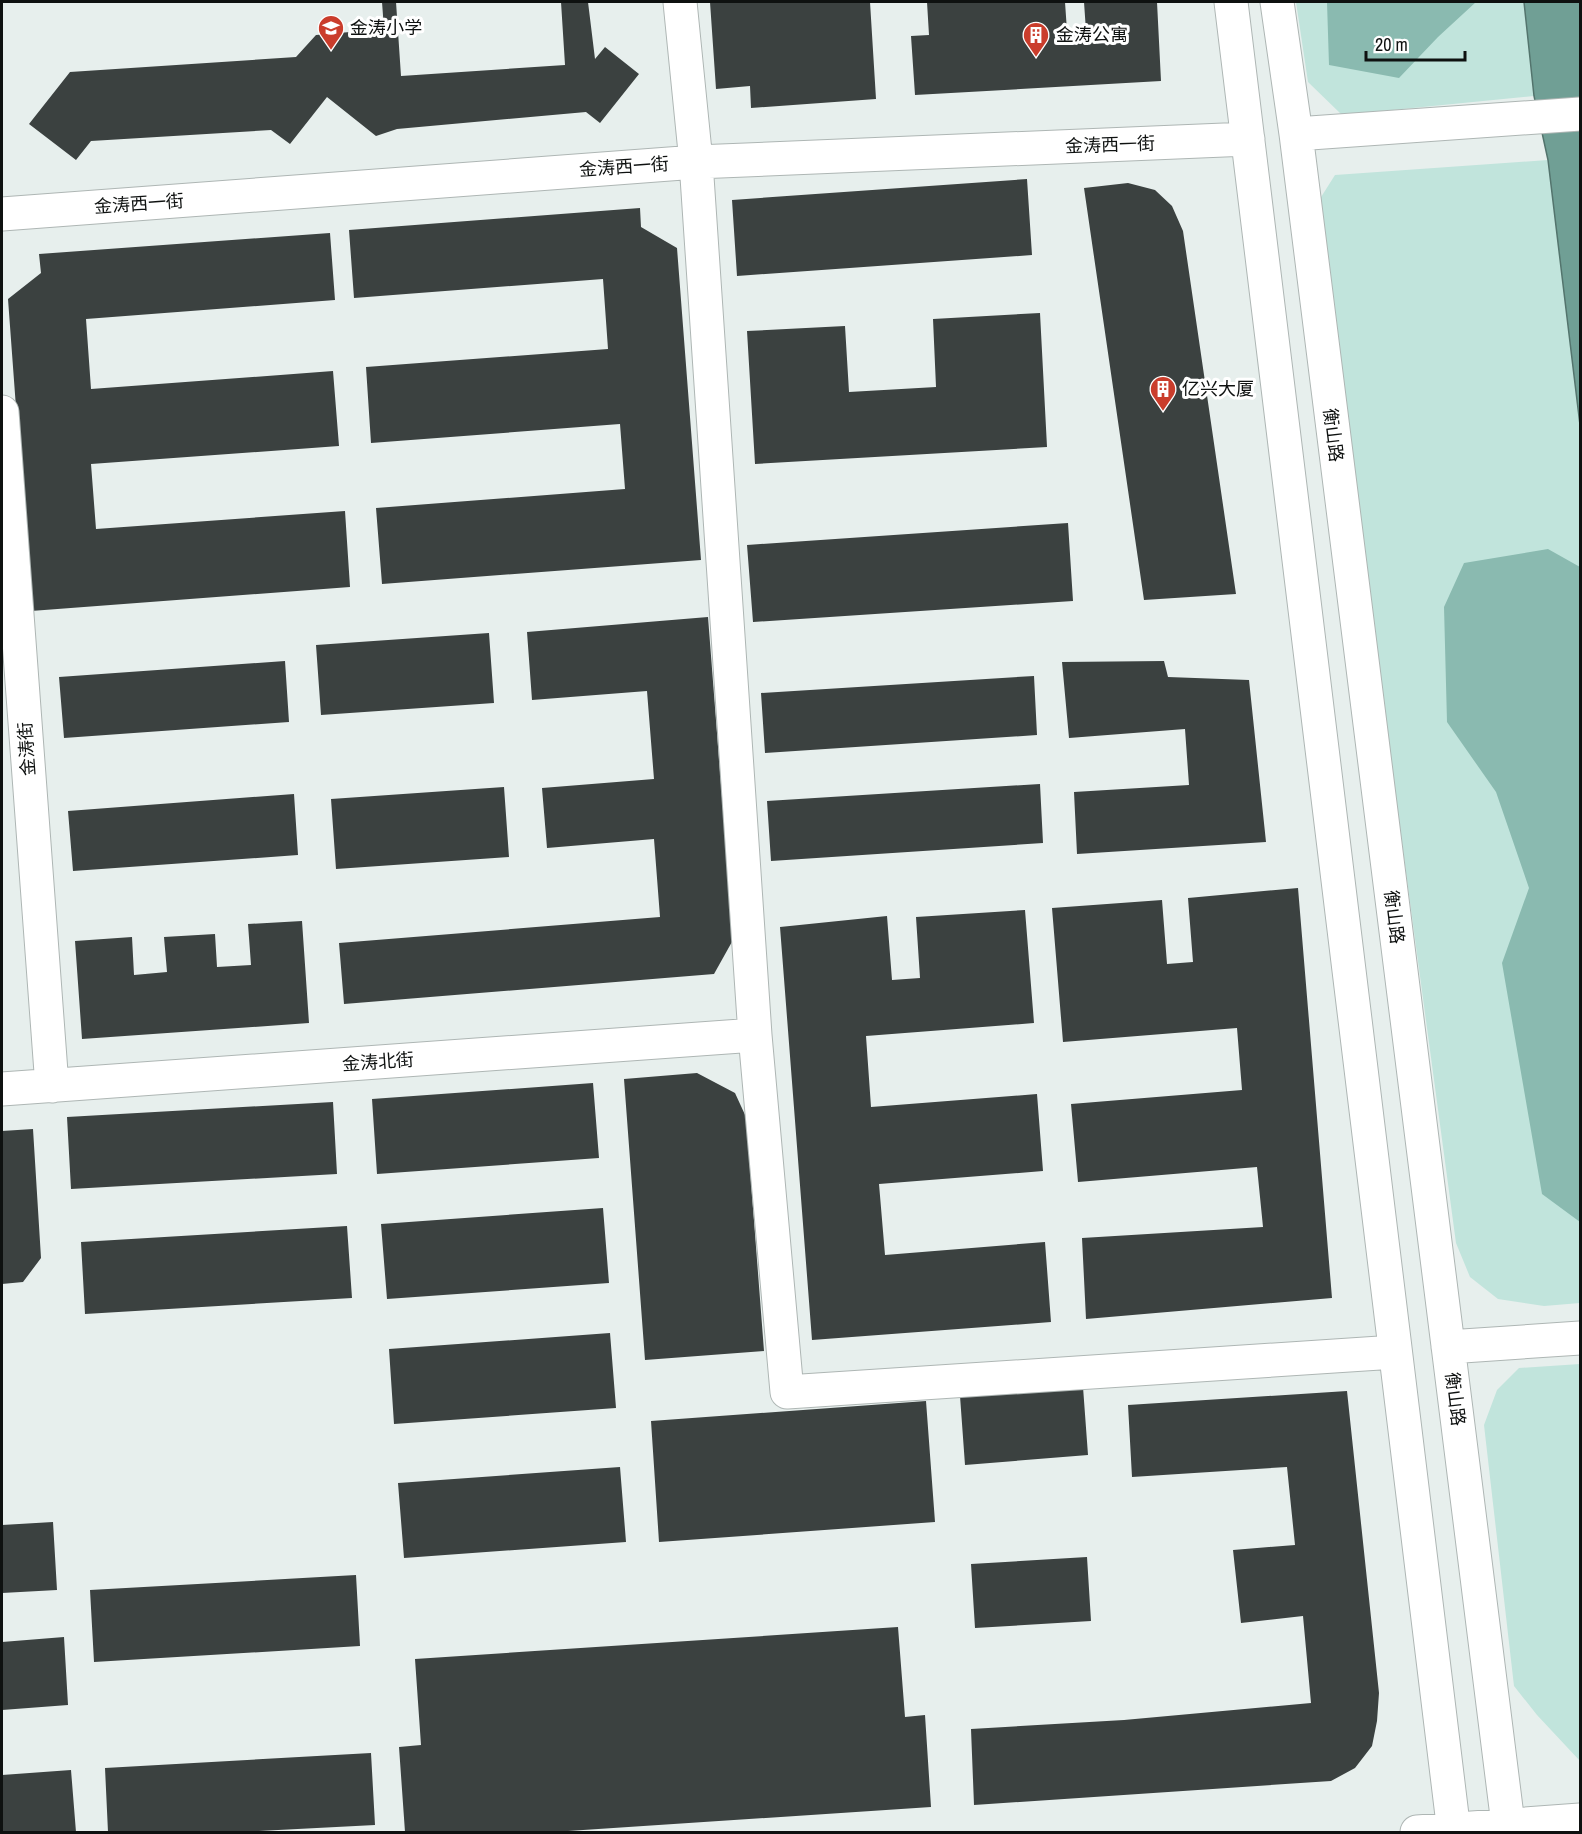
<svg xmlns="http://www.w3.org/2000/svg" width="1582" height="1834" viewBox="0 0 1582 1834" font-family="'Archivo Narrow','Noto Sans SC',sans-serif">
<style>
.green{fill:#c1e4dc}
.forest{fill:#8abab0}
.water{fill:#709f95;stroke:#53746d;stroke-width:1.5}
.building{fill:#3b4140}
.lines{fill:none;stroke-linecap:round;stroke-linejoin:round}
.minor-casing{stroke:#aeb6b4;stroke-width:35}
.minor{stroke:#fff;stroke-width:33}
.labels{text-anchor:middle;stroke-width:6;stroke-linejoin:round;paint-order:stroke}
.poi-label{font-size:18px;fill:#0e1110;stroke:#fff;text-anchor:start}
.street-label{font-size:18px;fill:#0e1110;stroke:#fff}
</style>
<rect width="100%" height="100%" fill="#e7efed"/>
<path class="green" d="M 1296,2 L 1524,2 L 1534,96 L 1342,115 L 1308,82 Z
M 1548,160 L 1580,425 L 1580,1303 L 1544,1306 L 1498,1299 L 1470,1277 L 1456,1243 L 1316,205 L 1335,175 Z
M 1580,1364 L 1580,1761 L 1537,1715 L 1514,1686 L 1484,1425 L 1497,1390 L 1519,1368 Z"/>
<path class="forest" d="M 1327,2 L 1476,2 L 1438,37 L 1399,78 L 1329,65 Z
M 1548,549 L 1580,567 L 1580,1222 L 1542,1194 L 1502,963 L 1529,888 L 1496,792 L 1447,722 L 1444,607 L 1464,563 Z"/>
<path class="water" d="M 1524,2 L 1580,2 L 1580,425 L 1548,160 L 1534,96 Z"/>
<path class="building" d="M 382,2 L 396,2 L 401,76 L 565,65 L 561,2 L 588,2 L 595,59 L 605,47 L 639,74 L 600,123 L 586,112 L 397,129 L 376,136 L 327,97 L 290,144 L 271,130 L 91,141 L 76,160 L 29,124 L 70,72 L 296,57 L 316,35 L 384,29 Z
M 710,2 L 870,2 L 876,99 L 751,108 L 750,86 L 716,89 Z
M 927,2 L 1065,2 L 1067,31 L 1086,31 L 1084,2 L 1157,2 L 1161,81 L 915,95 L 911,36 L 929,35 Z
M 1027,179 L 1032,255 L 737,276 L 732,200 Z
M 1128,183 L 1155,190 L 1172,206 L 1183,231 L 1236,594 L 1144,600 L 1084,188 Z
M 640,208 L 641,227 L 677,248 L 701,560 L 382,584 L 376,508 L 625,489 L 620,424 L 371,443 L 366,367 L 608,349 L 603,279 L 354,298 L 349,230 Z
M 330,233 L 335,300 L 86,319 L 91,389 L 333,371 L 339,446 L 91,464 L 96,529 L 345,511 L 350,587 L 31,611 L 8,299 L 41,273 L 39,254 Z
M 1040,313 L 1047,447 L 755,464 L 747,331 L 845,326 L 849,392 L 936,387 L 933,319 Z
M 1068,523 L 1073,601 L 753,622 L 747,545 Z
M 708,617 L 733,940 L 714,974 L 344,1004 L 339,943 L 660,917 L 654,839 L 547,848 L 542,788 L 654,779 L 647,691 L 532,700 L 527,632 Z
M 489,633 L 494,703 L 321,715 L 316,645 Z
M 285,661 L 289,722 L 64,738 L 59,677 Z
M 1164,661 L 1168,677 L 1249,680 L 1266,842 L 1077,854 L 1074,792 L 1189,785 L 1185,729 L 1069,738 L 1062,662 Z
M 1034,676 L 1037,735 L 765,753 L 761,693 Z
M 1040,784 L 1043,843 L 771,861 L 767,801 Z
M 504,787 L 509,857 L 336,869 L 331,799 Z
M 294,794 L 298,855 L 73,871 L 68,811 Z
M 1298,888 L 1332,1298 L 1086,1319 L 1082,1238 L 1263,1227 L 1257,1167 L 1078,1182 L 1071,1104 L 1242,1090 L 1237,1028 L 1063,1042 L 1052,908 L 1162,900 L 1167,964 L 1193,962 L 1188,898 Z
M 1025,910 L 1034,1023 L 866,1036 L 871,1107 L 1037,1094 L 1043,1171 L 879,1184 L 885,1255 L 1045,1242 L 1051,1322 L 812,1340 L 780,927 L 887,916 L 892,980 L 920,978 L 916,917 Z
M 302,921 L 309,1023 L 82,1039 L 75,941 L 132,937 L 134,975 L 167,972 L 164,937 L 215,934 L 217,967 L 251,965 L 248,924 Z
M 697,1073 L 735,1093 L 746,1117 L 764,1351 L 645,1360 L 624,1079 Z
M 593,1083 L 599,1158 L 377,1174 L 372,1099 Z
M 333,1102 L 337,1174 L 71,1189 L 67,1117 Z
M 33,1129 L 41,1258 L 23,1282 L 2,1284 L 2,1131 Z
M 603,1208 L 609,1283 L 387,1299 L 381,1224 Z
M 347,1226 L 352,1298 L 85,1314 L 81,1242 Z
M 610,1333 L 616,1408 L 394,1424 L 389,1349 Z
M 1083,1387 L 1088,1455 L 965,1465 L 960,1396 Z
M 1347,1391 L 1379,1693 L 1377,1721 L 1372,1746 L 1355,1768 L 1331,1781 L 974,1805 L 971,1729 L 1124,1720 L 1311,1703 L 1303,1616 L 1241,1623 L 1233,1550 L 1295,1545 L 1287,1467 L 1132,1477 L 1128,1405 Z
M 926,1401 L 935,1522 L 659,1542 L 651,1421 Z
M 620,1467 L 626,1542 L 404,1558 L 398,1483 Z
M 53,1522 L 57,1590 L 2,1593 L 2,1525 Z
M 1087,1557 L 1091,1621 L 975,1628 L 971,1564 Z
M 356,1575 L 360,1646 L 94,1662 L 90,1590 Z
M 898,1627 L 905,1717 L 925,1715 L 931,1807 L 553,1832 L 405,1832 L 399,1747 L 421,1745 L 415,1659 Z
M 64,1637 L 68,1705 L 2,1710 L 2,1642 Z
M 371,1753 L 375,1825 L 240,1832 L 108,1832 L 105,1768 Z
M 71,1770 L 76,1832 L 2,1832 L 2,1775 Z"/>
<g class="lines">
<g class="minor-casing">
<path id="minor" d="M 680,2 L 696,162 L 755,1035 L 787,1392 L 1395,1352
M 1231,2 L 1454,1832
M 1277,2 L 1296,134 L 1509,1832
M 1296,134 L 1580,114
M 2,214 L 696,162 L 1248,139
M 2,412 L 52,1086
M 2,1089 L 755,1035
M 1448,1347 L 1580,1338
M 1417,1832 L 1580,1820"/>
</g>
<use href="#minor" class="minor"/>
</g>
<defs>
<g id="school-pin" transform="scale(1.35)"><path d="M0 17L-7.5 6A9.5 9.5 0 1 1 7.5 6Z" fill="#ca3d2c" stroke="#fff"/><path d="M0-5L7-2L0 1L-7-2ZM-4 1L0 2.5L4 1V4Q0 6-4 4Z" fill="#fff"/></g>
<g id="building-pin" transform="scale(1.35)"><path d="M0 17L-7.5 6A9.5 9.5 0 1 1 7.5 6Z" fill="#ca3d2c" stroke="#fff"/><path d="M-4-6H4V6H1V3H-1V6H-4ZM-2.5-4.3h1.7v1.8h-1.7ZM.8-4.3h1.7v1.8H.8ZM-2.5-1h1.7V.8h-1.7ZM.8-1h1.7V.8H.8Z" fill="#fff"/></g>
</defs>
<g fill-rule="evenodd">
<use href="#school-pin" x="331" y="28"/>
<use href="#building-pin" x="1036" y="35"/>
<use href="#building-pin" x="1163" y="389"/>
</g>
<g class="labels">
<g class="poi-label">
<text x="350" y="34">金涛小学</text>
<text x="1056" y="41">金涛公寓</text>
<text x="1182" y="395">亿兴大厦</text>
</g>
<g class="street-label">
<text transform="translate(1110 145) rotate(-2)" y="6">金涛西一街</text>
<text transform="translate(624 167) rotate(-4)" y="6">金涛西一街</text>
<text transform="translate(139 204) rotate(-4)" y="6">金涛西一街</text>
<text transform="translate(1333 435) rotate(83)" y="6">衡山路</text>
<text transform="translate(27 749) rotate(-94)" y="6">金涛街</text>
<text transform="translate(1394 917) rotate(83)" y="6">衡山路</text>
<text transform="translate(378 1062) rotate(-4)" y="6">金涛北街</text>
<text transform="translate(1455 1399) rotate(83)" y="6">衡山路</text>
</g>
</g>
<rect width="1582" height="1834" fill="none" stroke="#0e1110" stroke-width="6"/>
<path d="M1366 51v9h99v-9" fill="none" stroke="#0e1110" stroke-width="3"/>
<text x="1375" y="51" font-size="18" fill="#0e1110" stroke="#ffffff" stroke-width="4.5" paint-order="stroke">20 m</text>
</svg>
